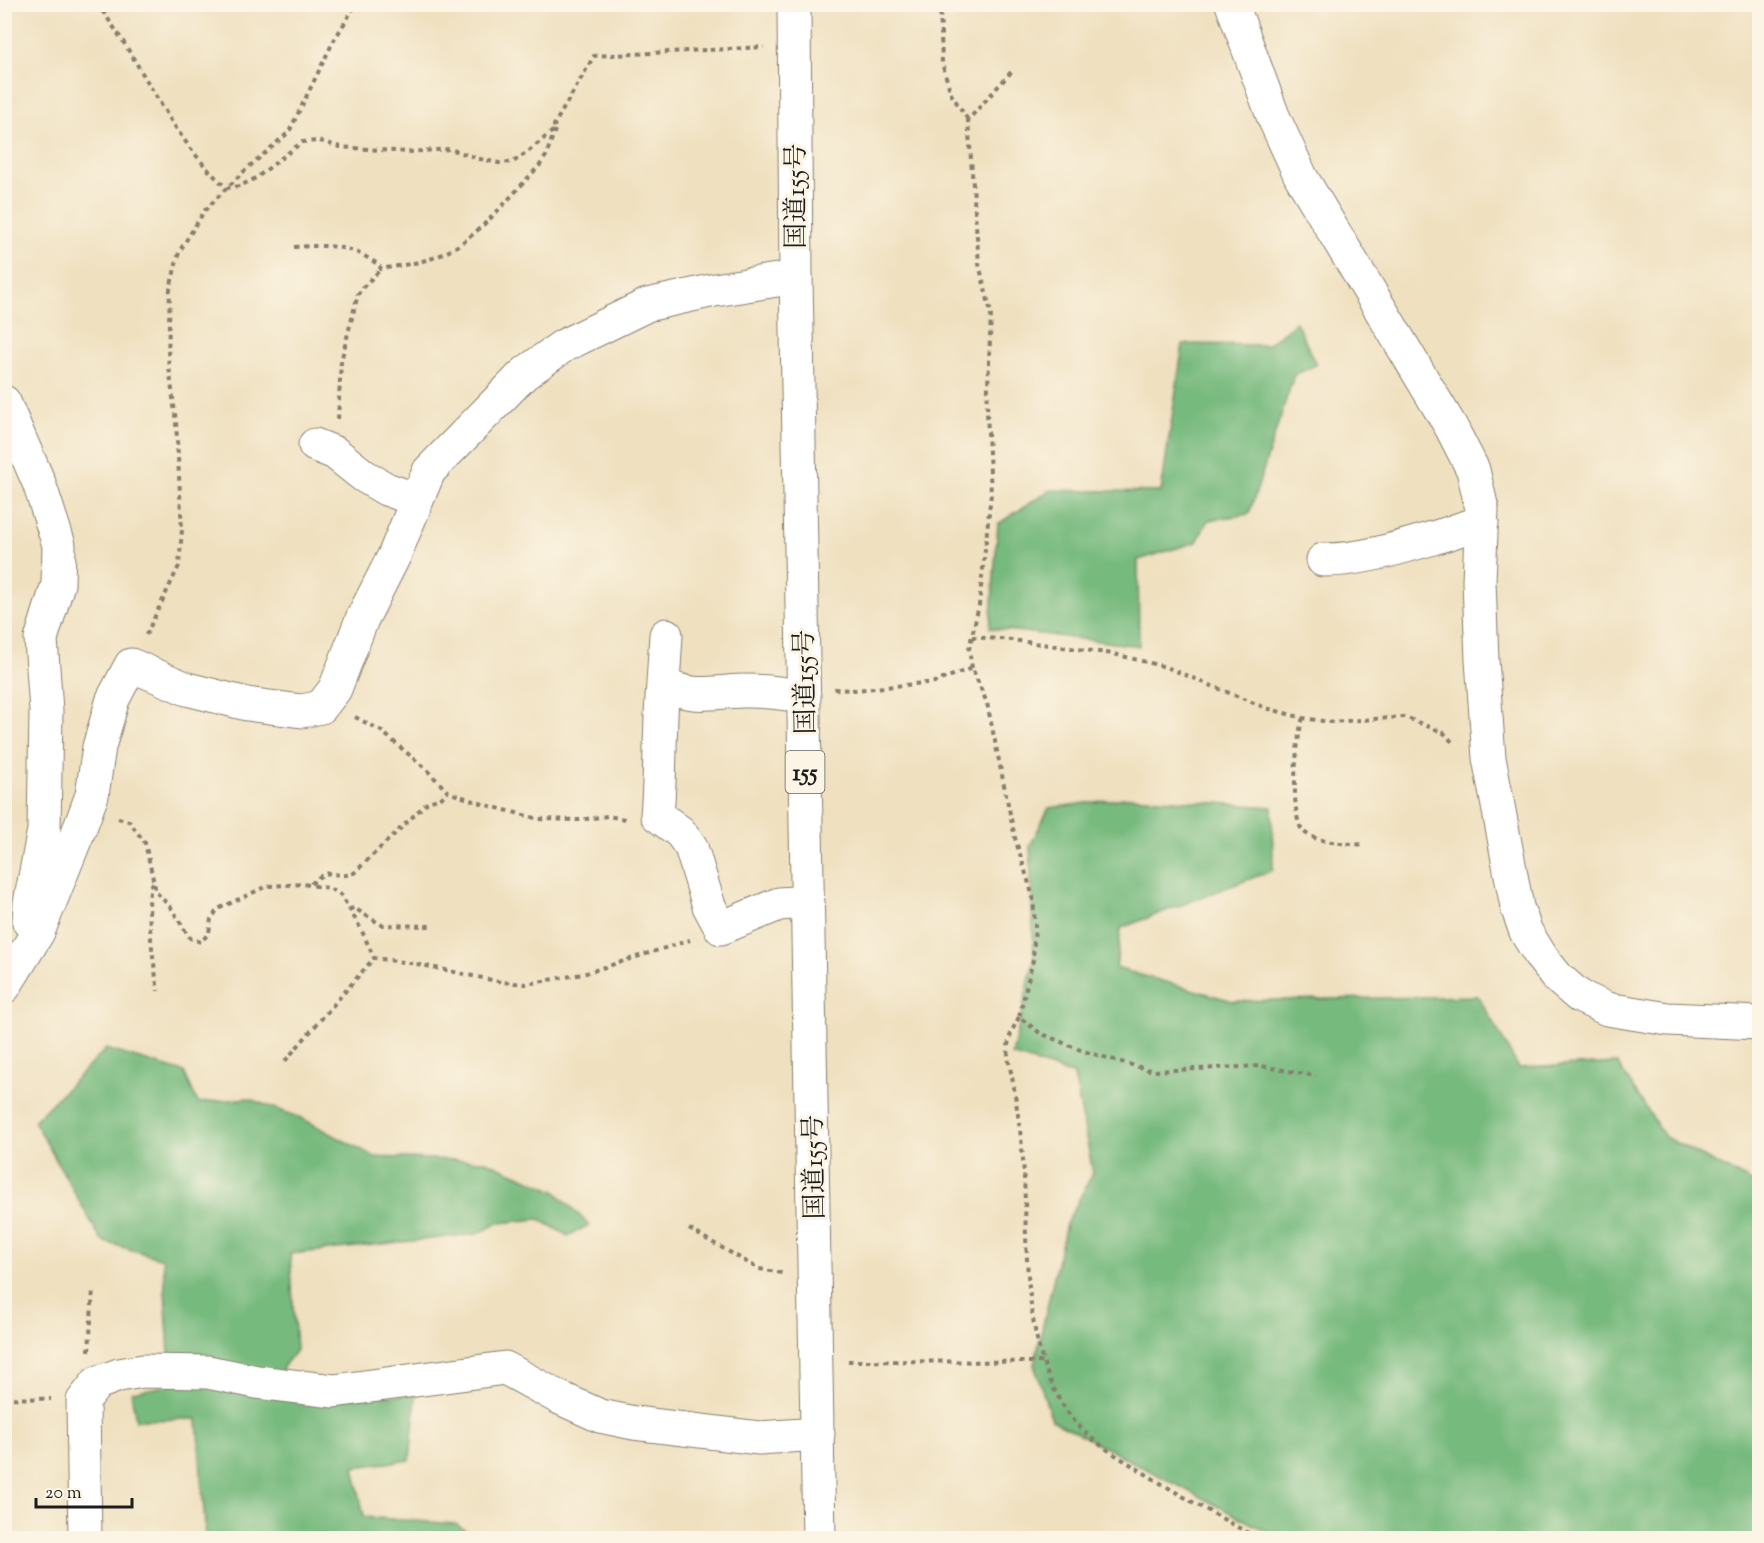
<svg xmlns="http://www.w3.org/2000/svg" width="1764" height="1543" viewBox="0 0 1764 1543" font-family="'Sorts Mill Goudy','Noto Serif JP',serif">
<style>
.forest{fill:#77ba7e;stroke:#4a6b4d;stroke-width:1.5}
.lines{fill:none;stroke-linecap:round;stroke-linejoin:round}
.minor-casing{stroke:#867e6e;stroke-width:35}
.highway-casing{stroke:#867e6e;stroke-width:35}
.path{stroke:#867e6e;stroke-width:4;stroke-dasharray:4.5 4.5;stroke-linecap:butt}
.minor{stroke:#fff;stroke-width:33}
.highway{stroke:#fff;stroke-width:33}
.labels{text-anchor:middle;stroke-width:6;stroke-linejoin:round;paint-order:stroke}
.shield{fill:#fcf5e5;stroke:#5f5d58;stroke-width:1.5}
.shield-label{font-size:24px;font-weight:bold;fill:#1c1c1c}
.street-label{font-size:26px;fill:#1c1c1c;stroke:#fcf5e5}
</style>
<rect width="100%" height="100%" fill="#fcf5e5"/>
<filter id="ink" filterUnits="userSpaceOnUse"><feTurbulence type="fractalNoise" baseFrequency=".0167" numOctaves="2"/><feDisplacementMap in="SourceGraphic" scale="12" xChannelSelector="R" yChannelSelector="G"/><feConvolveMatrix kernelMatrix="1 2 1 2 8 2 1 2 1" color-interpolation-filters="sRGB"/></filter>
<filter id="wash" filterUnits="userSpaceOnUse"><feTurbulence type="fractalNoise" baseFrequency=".008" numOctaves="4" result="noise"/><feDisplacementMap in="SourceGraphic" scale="24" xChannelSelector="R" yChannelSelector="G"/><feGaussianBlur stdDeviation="1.35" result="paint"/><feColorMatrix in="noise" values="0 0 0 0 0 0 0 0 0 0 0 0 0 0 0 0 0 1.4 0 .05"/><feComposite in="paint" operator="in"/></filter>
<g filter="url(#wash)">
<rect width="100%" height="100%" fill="#efe0bf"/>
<path class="forest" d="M 1296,322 L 1316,365 L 1294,375 L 1249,514 L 1208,520 L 1197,542 L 1138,560 L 1139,646 L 990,628 L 998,524 L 1050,490 L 1161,492 L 1183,344 L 1267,345 Z
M 1132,797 L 1272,807 L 1273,870 L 1121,928 L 1116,968 L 1233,1001 L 1478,996 L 1519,1068 L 1617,1063 L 1665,1137 L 1759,1186 L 1759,1538 L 1279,1538 L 1052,1420 L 1034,1365 L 1066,1224 L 1093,1173 L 1074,1075 L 1012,1055 L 1034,960 L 1030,846 L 1049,808 Z
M 106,1049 L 184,1072 L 198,1103 L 247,1098 L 301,1118 L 375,1157 L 486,1161 L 555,1191 L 589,1225 L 568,1236 L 539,1219 L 498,1223 L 477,1234 L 290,1254 L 296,1350 L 283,1367 L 280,1399 L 416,1395 L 410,1460 L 354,1467 L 364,1517 L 456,1524 L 476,1538 L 206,1538 L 197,1419 L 136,1420 L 131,1392 L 171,1385 L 163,1259 L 102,1241 L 34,1121 Z"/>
</g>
<g filter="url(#ink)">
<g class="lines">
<g class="minor-casing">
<path id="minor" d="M 1232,4 L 1273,116 L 1301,177 L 1451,427 L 1473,470 L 1482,509 L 1479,581 L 1482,660 L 1489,758 L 1517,907 L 1526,932 L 1542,958 L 1558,978 L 1579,996 L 1607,1009 L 1668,1019 L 1760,1023
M 4,402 L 39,483 L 59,545 L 58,584 L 41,639 L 46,711 L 44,830 L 30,903 L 29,922
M 315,445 L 335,453 L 364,476 L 386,489 L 417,500
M 1323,560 C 1365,560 1406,546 1446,534 C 1459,530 1469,525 1482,523
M 666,635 L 663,684 C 694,699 711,692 742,691 C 762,690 784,694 804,696
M 663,684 C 659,728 661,772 657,815 L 680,832 L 691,847 L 709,906 L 721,928 L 779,904 L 808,902
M 4,987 L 38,932 L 81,825 L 92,795 L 99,747 L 113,699 L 131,665 L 187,689 L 247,704 L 302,711 L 321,707 L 335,689 L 362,619 L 394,556 L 429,471 L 524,374 L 563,346 L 647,305 L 715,290 L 796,277
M 85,1538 L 83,1401 L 97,1383 L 119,1375 L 143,1371 L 208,1372 L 257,1382 L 334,1391 L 505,1368 L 558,1397 L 600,1416 L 634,1423 L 759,1438 L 818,1434"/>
</g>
<g class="highway-casing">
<path id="highway" d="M 794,4 L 796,277 L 819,1538"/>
</g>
<path class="path" d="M 97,4 C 143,63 170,138 227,188 L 240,186 L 256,178 L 302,142 L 320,141 L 340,147 L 408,152 L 450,149 L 480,159 L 499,163 L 513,162 L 529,151 L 555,129 L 554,125 L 594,56 L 764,47
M 365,4 L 371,4
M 940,4 L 942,63 L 951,94 L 968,120
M 294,247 C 321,245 348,244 371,260 C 376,263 379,264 381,269 C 403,265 429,262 449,251 C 483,232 513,193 540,165 L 546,156 L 555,130
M 338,419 L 341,361 L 358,294 L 364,286 L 381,269
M 146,635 L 179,566 L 182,530 L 176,422 L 168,358 L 170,289 L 179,252 L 205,210 L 242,173 L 289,132 L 333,42 L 356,4
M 972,637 L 1012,640 L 1114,654 L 1166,667 L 1266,708 L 1303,718 L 1330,722 L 1405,717 L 1444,733 L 1454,744
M 972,668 L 969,649 L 979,605 L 991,494 L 987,412 L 991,313 L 979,264 L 968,120 L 1012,71
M 834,689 L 855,690 L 935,682 L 972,668 L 987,703 L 1015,838 L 1033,897 L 1035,925 L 1033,960 L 1019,1017 L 1040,1033 L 1083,1051 L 1153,1071 L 1261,1066 L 1316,1076
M 355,717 L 380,730 L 426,769 L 448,792 L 486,805 L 539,819 L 579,820 L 607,816 L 625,819
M 1303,718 C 1296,737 1289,816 1303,831 C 1317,844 1347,843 1365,845
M 118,818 L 129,821 L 145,843 L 156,892 L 171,908 L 190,938 L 201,942 L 209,933 L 211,919 L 218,909 L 267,886 L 303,884 L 329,888 L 341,895 L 361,929 L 374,958 L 417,964 L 501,982 L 526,984 L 583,974 L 690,940
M 153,883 C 143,897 155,971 158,991
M 311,884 C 332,863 333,881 354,873 L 428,802 L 441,798 L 448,792
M 349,909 L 354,908 L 382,925 L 431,926
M 1019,1017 C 1014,1027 1009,1035 1008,1046 C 1007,1058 1011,1071 1013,1082 C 1017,1108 1021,1133 1023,1159 C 1029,1244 1018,1356 1077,1424 C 1093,1442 1115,1455 1135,1467 C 1175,1493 1216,1515 1257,1538
M 285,1061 L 374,958
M 689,1229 L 759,1269 L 782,1273
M 89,1351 L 93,1289
M 848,1361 L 1042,1362
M 4,1398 L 51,1399"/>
<use href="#minor" class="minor"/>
<use href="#highway" class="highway"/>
</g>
</g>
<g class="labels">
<rect class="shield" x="785.5" y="751" width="39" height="42" rx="4.5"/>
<g class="shield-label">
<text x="805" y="780">155</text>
</g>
<g class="street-label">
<text transform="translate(795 196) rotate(-90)" y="9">国道155号</text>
<text transform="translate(804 682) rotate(-91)" y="9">国道155号</text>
<text transform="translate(813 1167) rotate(-91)" y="9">国道155号</text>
</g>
</g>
<rect width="1764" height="1543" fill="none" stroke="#fcf5e5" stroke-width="24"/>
<path d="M36 1498v9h96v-9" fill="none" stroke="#1c1c1c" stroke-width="3"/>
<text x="45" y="1498" font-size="18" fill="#1c1c1c" stroke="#fcf5e5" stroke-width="4.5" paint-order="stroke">20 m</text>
</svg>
